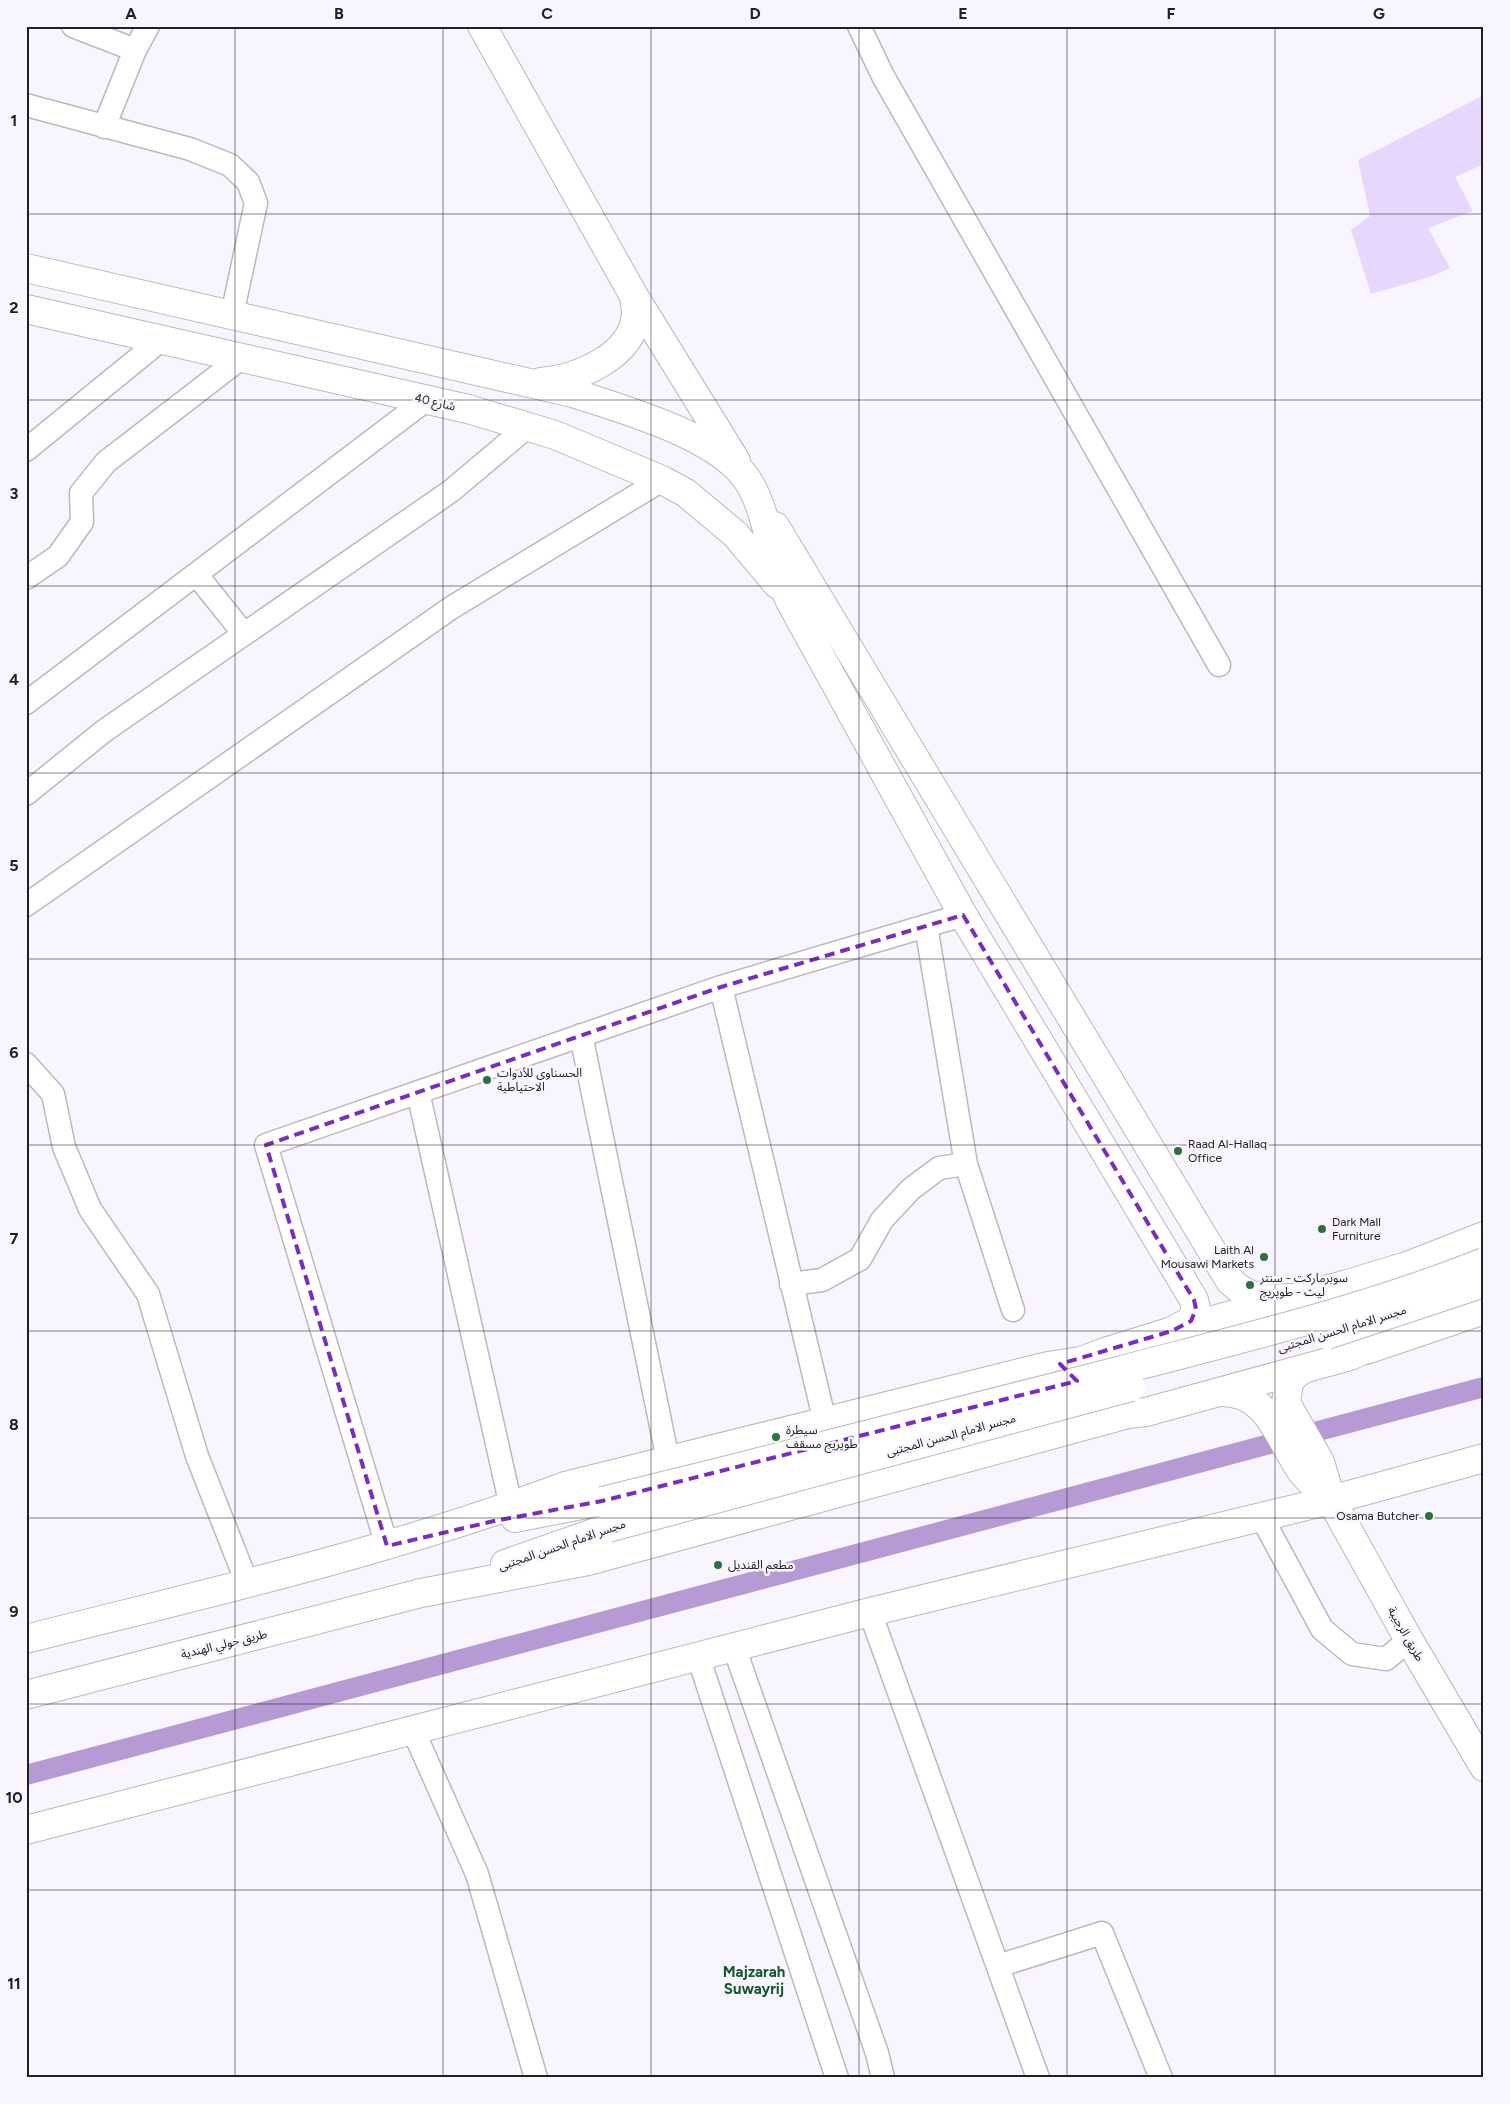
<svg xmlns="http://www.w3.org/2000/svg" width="1510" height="2104" viewBox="0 0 1510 2104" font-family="Figtree,'Noto Sans Arabic',sans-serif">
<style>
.green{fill:#e8d7fc}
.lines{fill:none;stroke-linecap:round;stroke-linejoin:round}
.canal{stroke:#b69ad4;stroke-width:20}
.minor-casing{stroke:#bcb7c2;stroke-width:25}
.major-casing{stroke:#bcb7c2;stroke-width:30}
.highway-casing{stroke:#bcb7c2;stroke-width:30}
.minor{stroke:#fff;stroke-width:22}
.major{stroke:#fff;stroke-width:28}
.highway{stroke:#fff;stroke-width:28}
.highway-bridge-casing{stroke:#bcb7c2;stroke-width:30;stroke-linecap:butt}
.highway-bridge{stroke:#fff;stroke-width:28}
.marked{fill:none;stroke:#7b2cbf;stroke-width:4;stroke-dasharray:10 6;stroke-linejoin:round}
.grid{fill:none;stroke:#222024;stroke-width:1;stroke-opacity:0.55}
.poi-dot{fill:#29713e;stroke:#f9f5fe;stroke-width:2}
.labels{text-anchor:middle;stroke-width:5;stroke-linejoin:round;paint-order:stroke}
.street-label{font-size:12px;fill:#222024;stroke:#f9f5fe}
.poi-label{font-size:12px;fill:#222024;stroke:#f9f5fe;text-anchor:start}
.quarter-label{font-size:15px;font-weight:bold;fill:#13572a;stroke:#f9f5fe}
.neatline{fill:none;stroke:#222024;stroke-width:2}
.grid-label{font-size:16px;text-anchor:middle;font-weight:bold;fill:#222024}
</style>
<rect width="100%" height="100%" fill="#f9f5fe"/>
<path class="green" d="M 1484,95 L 1484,164 L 1455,177 L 1473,211 L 1428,228 L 1450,268 L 1430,277 L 1371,294 L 1351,230 L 1370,216 L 1358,160 Z"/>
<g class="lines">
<path class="canal" d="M 26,1775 L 1484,1387"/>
<g class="minor-casing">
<path id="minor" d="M 73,26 L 135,50 L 148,26
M 859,26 L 883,76 L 1219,665
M 26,105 L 190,149 L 230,165 L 248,182 L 256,203 L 232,315
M 104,127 L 135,50
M 26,450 L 161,340
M 196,574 L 244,634
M 26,578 L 58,556 L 82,522 L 81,493 L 106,462 L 241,358
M 26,703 L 426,400
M 26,794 L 104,731 L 451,491 L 527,427
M 26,905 L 451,608 L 662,480
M 926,926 L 966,1164 L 1013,1310
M 721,987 L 825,1422
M 581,1035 L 668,1460
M 26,1064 L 53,1094 L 64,1147 L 90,1209 L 148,1294 L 197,1456 L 247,1583
M 418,1092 L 511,1506
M 791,1284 L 822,1280 L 860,1259 L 882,1220 L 911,1189 L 939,1168 L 966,1164
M 1261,1516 L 1322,1629 L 1352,1654 L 1386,1659 L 1409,1640
M 387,1546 L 266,1145 L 721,987 L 963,915
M 870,1612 L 1038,2078
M 734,1647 L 877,2053 L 883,2078
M 698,1656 L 837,2078
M 413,1730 L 477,1874 L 536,2078
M 998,1966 L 1102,1933 L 1161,2078"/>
</g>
<g class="major-casing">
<path id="major" d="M 482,26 L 634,296 L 736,461
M 26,268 L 573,393 C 624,410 722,436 750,484 C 765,510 769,543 778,571 C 781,582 786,592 791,603 L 963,915 L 1194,1300 L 1196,1309 L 1191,1321 L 1172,1331
M 26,309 L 468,409 L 555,435 L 662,480 L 686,493 L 735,534 L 777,584
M 541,382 C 577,379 632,357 636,315 C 636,309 635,302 634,296
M 775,526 L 1230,1281 C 1249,1299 1265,1300 1290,1298
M 1344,1285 C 1392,1296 1396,1337 1350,1356 L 1146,1412 C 1135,1413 1125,1416 1114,1411 C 1091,1400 1088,1367 1108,1351 L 1172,1331 Z
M 1306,1368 L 1297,1373 L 1289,1382 L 1286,1403 L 1320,1462 L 1331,1500 L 1409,1640 L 1484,1767
M 1219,1392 C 1269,1390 1278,1439 1302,1472 C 1310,1482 1320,1491 1330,1499
M 26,1830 L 870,1612 L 1331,1500 L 1484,1458"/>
</g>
<g class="highway-casing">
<path id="highway" d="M 1344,1285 L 1407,1266 L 1484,1236
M 1366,1350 L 1484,1310
M 515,1518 L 602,1501
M 505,1564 L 608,1528
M 26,1639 C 207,1593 390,1552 565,1486 L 1048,1366 L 1081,1361 L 1108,1351
M 26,1695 L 421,1593 L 588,1561 L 1128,1414"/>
</g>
<use href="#minor" class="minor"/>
<use href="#major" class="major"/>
<use href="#highway" class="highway"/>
<g class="highway-bridge-casing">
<path id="highway-bridge" d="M 1327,1335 L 1484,1283
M 602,1501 C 773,1459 944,1416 1114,1372 C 1239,1339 1364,1310 1484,1262
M 608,1528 L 1131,1387"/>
</g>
<use href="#highway-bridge" class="highway-bridge"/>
</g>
<path class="marked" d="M 963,915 L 1194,1300 L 1196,1309 L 1191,1321 L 1172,1331 L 1060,1364 L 1077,1381 L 602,1501 L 494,1521 L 387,1546 L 266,1145 L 721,987 Z"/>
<path class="grid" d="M 235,26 L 235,2078M 443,26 L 443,2078M 651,26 L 651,2078M 859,26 L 859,2078M 1067,26 L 1067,2078M 1275,26 L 1275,2078M 26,214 L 1484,214M 26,400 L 1484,400M 26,586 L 1484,586M 26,773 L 1484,773M 26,959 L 1484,959M 26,1145 L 1484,1145M 26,1331 L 1484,1331M 26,1518 L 1484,1518M 26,1704 L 1484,1704M 26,1890 L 1484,1890"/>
<g class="poi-dot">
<circle cx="487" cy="1080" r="5"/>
<circle cx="1178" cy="1151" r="5"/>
<circle cx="1322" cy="1229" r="5"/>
<circle cx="1264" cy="1257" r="5"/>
<circle cx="1250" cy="1285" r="5"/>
<circle cx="776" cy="1437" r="5"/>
<circle cx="1429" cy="1516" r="5"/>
<circle cx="718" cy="1565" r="5"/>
</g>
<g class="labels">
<g class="street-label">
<text transform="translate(435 402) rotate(13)" y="4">شارع 40</text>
<text transform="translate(1342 1329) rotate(-17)" y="4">مجسر الامام الحسن المجتبى</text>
<text transform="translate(951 1435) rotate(-15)" y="4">مجسر الامام الحسن المجتبى</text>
<text transform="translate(562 1545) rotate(-19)" y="4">مجسر الامام الحسن المجتبى</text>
<text transform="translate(1406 1634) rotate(60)" y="4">طريق الرجيبة</text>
<text transform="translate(224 1644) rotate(-14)" y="4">طريق حولي الهندية</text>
</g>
<g class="poi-label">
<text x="497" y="1077">الحسناوي للأدوات<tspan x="497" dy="14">الاحتياطية</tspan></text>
<text x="1188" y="1148">Raad Al-Hallaq<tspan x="1188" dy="14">Office</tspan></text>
<text x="1332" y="1226">Dark Mall<tspan x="1332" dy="14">Furniture</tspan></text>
<text x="1254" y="1254" text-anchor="end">Laith Al<tspan x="1254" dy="14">Mousawi Markets</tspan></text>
<text x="1260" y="1282">سوبرماركت - سنتر<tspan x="1260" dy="14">ليث - طويريج</tspan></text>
<text x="786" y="1434">سيطرة<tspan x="786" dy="14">طويريج مسقف</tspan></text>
<text x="1419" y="1520" text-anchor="end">Osama Butcher</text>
<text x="728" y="1569">مطعم القنديل</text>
</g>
<g class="quarter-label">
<text x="754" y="1977">Majzarah<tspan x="754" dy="17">Suwayrij</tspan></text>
</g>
</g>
<rect width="1510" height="2104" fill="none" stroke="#f9f5fe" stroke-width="55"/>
<rect x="28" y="28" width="1454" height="2048" class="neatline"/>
<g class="grid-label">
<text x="131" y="19">A</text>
<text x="339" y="19">B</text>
<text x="547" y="19">C</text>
<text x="755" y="19">D</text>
<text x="963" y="19">E</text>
<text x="1171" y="19">F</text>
<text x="1379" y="19">G</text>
<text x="14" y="126">1</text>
<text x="14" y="313">2</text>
<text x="14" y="499">3</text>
<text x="14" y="685">4</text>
<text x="14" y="871">5</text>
<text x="14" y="1058">6</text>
<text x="14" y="1244">7</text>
<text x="14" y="1430">8</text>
<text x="14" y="1617">9</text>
<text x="14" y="1803">10</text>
<text x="14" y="1989">11</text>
</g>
</svg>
